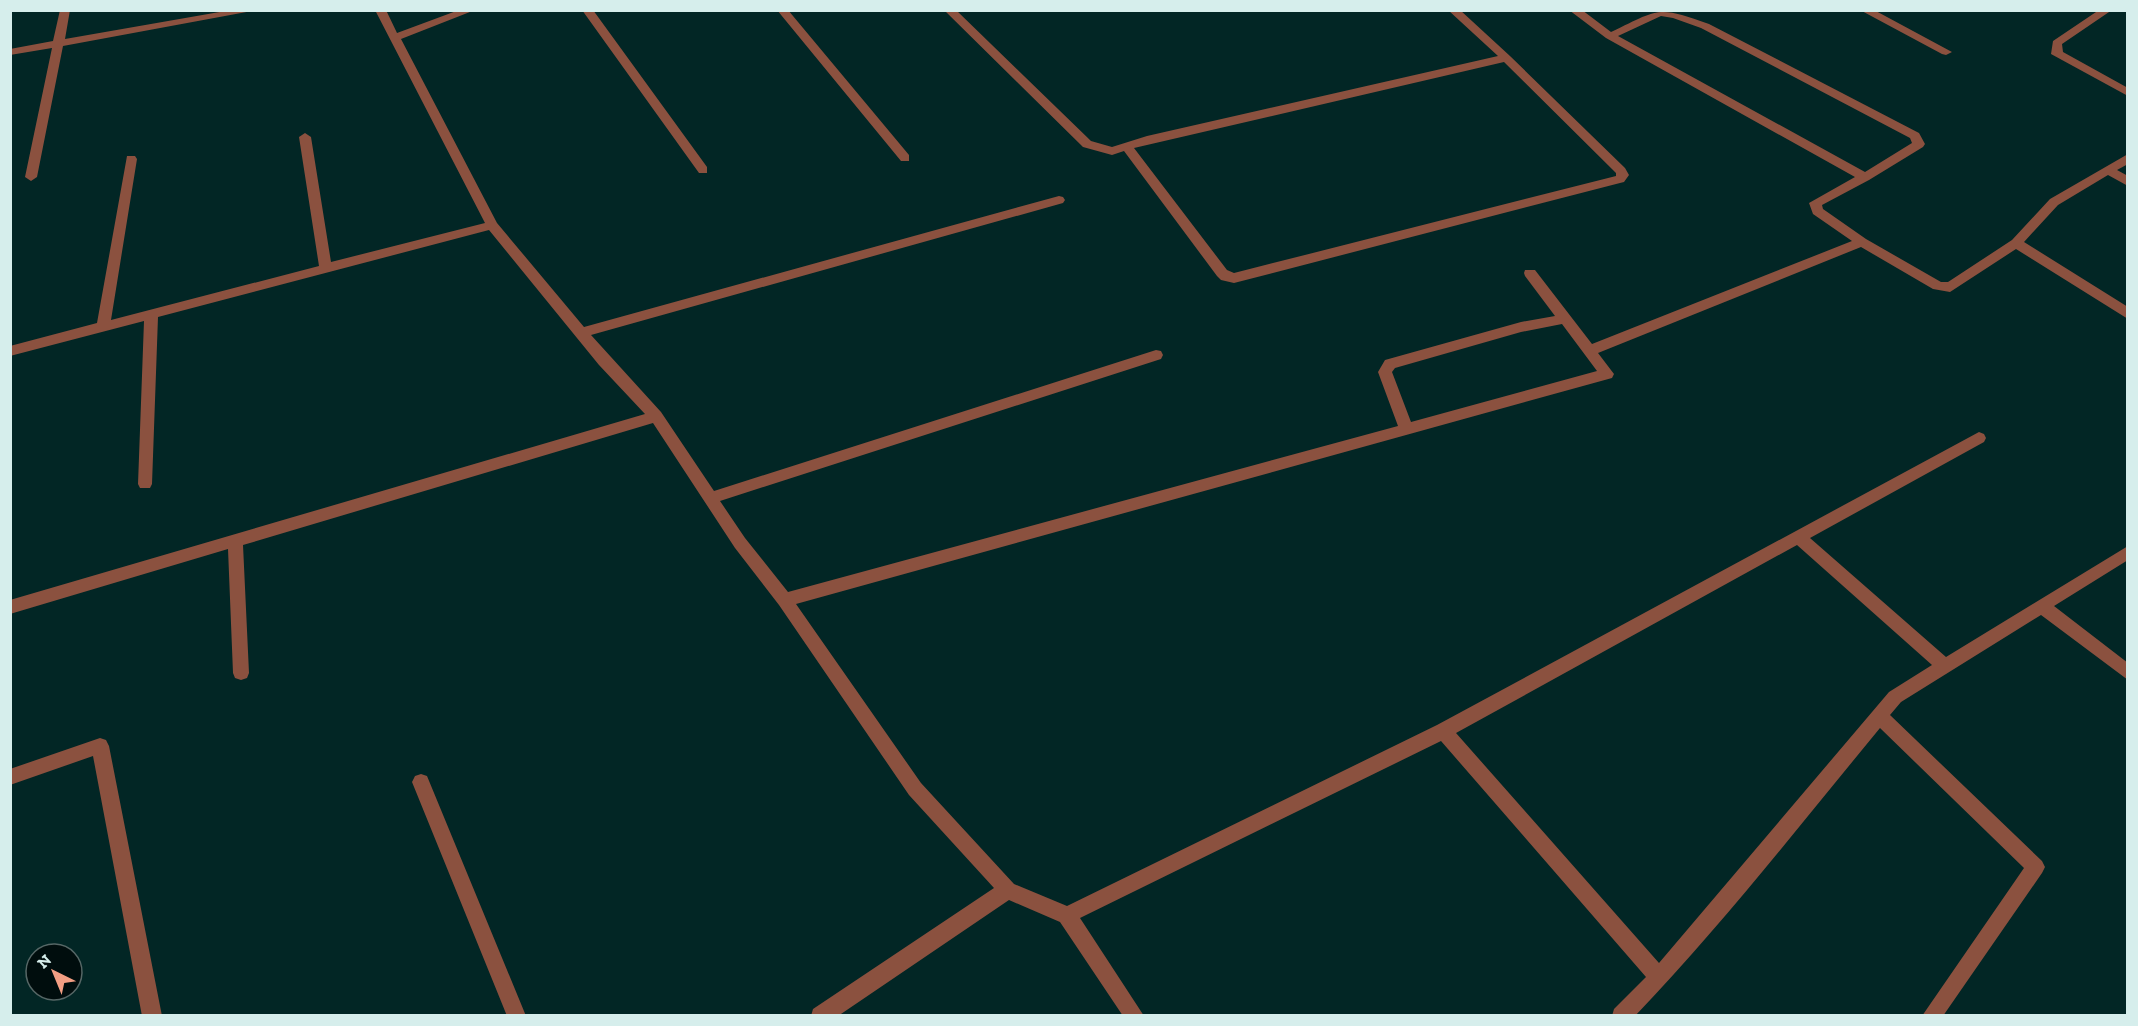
<svg xmlns="http://www.w3.org/2000/svg" width="2138" height="1026" viewBox="0 0 2138 1026" font-family="'Zilla Slab',serif">
<style>
.lines{fill:none;stroke-linecap:round;stroke-linejoin:round}
.minor{fill:#8b513f;fill-rule:evenodd}
</style>
<rect width="100%" height="100%" fill="#022625"/>
<g class="lines">
<path class="minor" d="M 60,10 L 70,10 L 65,39 L 231,10 L 258,10 L 63,46 L 37,177 L 31,181 L 25,177 L 52,48 L 10,55 L 10,49 L 53,41 Z
M 375,10 L 386,10 L 397,33 L 459,10 L 475,10 L 401,39 L 497,223 L 584,327 L 1059,196 L 1063,197 L 1065,200 L 1063,203 L 591,335 L 661,412 L 714,491 L 1156,350 L 1161,351 L 1163,355 L 1161,359 L 720,501 L 745,538 L 788,592 L 1398,426 L 1378,372 L 1385,360 L 1521,322 L 1555,316 L 1525,276 L 1524,273 L 1525,270 L 1535,270 L 1592,344 L 1852,241 L 1813,214 L 1809,203 L 1855,177 L 1606,38 L 1569,10 L 1582,10 L 1611,32 C 1659,9 1657,5 1709,24 L 1919,133 L 1925,144 L 1923,147 L 1869,180 L 1822,205 L 1823,209 L 1866,239 L 1941,282 L 1948,282 L 2012,240 L 2050,199 L 2128,154 L 2128,164 L 2117,170 L 2128,176 L 2128,186 L 2108,175 L 2058,205 L 2024,242 L 2128,307 L 2128,319 L 2016,249 L 1950,292 L 1933,289 L 1861,247 L 1598,353 L 1614,374 L 1612,378 L 796,604 L 921,783 L 1014,884 L 1067,906 L 1437,725 L 1979,432 L 1984,434 L 1986,438 L 1984,442 L 1810,538 L 1946,657 L 2128,546 L 2128,560 L 2054,606 L 2128,663 L 2128,680 L 2041,615 L 1901,702 L 1890,715 L 2042,861 L 2045,867 L 2042,873 L 1943,1016 L 1922,1016 L 2024,868 L 1880,728 C 1800,825 1722,925 1635,1016 L 1612,1016 L 1614,1009 L 1646,977 L 1441,741 L 1080,918 L 1144,1016 L 1123,1016 L 1060,922 L 1009,900 L 838,1016 L 811,1016 L 813,1009 L 994,888 L 909,795 L 779,605 L 735,548 L 653,423 L 243,545 L 249,673 L 247,678 L 241,680 L 235,678 L 233,673 L 228,549 L 10,614 L 10,600 L 645,414 L 599,365 L 489,230 L 158,317 L 152,484 L 150,488 L 140,488 L 138,484 L 144,321 L 10,356 L 10,346 L 97,323 L 127,156 L 135,156 L 137,159 L 111,320 L 319,266 L 299,137 L 305,133 L 311,137 L 331,262 L 485,223 ZM 1661,16 L 1673,18 L 1701,28 L 1910,138 L 1912,143 L 1865,172 L 1618,36 ZM 1562,324 L 1597,371 L 1411,422 L 1392,372 L 1395,368 L 1521,332 ZM 1797,545 L 1932,665 L 1889,692 L 1659,963 L 1456,733 Z
M 582,10 L 593,10 L 707,167 L 707,173 L 699,173 Z
M 777,10 L 788,10 L 909,155 L 909,161 L 901,161 Z
M 944,10 L 956,10 L 1091,141 L 1112,147 L 1147,136 L 1498,56 L 1448,10 L 1460,10 L 1510,56 L 1625,168 L 1629,175 L 1624,182 L 1620,183 L 1234,283 L 1221,280 L 1217,276 L 1124,151 L 1112,155 L 1083,147 ZM 1504,62 L 1616,173 L 1616,176 L 1234,273 L 1227,270 L 1134,148 Z
M 1860,10 L 1874,10 L 1952,52 L 1946,55 L 1942,54 Z
M 2099,10 L 2112,10 L 2062,44 L 2063,52 L 2128,88 L 2128,96 L 2051,54 L 2053,41 Z
M 100,738 L 106,740 L 109,746 L 162,1016 L 142,1016 L 93,756 L 10,785 L 10,769 Z
M 421,774 L 427,776 L 526,1016 L 507,1016 L 412,782 L 415,776 Z"/>
</g>
<rect width="2138" height="1026" fill="none" stroke="#d6eeec" stroke-width="24"/>
<g transform="translate(54 972) rotate(317)"><circle r="28" fill="#000d0d" stroke="#566766" stroke-width="1.5"/>
<path d="M0-4.5L10 22L0 15L-10 22Z" fill="#f39f84"/>
<text y="-9" font-size="16" font-weight="bold" text-anchor="middle" fill="#d6eeec">N</text>
</g>
</svg>
